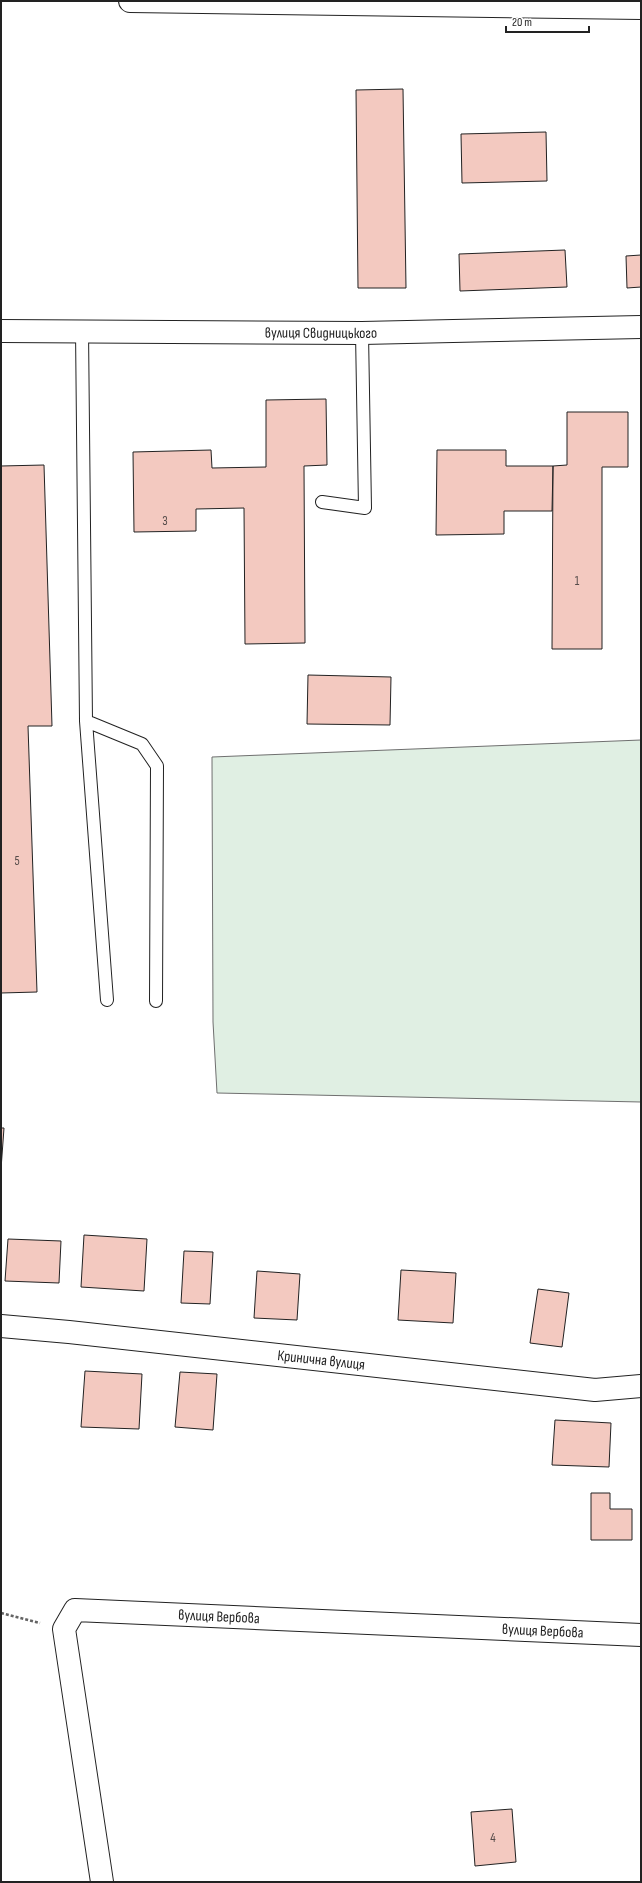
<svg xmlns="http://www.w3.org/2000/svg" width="642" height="1883" viewBox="0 0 642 1883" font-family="'Sofia Sans Condensed',sans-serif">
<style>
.green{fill:#e0efe3;stroke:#6f6f6f}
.building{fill:#f3c9c0;stroke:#222}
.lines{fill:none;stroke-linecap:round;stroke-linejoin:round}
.service-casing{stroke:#222;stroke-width:14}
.minor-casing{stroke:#222;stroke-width:24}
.path{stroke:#646464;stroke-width:2.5;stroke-dasharray:3 2;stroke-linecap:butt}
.service{stroke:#fff;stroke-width:12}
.minor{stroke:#fff;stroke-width:22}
.labels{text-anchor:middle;stroke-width:3;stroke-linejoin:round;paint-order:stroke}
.number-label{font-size:13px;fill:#564c4a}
.street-label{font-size:15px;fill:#222;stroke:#fff}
</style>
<rect width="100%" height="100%" fill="#fff"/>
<path class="green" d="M 641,740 L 641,1102 L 217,1093 L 213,1022 L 212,757 Z"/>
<path class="building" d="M 403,89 L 406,288 L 358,288 L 356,90 Z
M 546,132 L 547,181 L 462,183 L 461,134 Z
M 565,250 L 567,287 L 460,291 L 459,254 Z
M 641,255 L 641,287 L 627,288 L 626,256 Z
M 326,399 L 327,465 L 304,466 L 305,643 L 245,644 L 244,508 L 196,509 L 196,531 L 134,532 L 133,452 L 211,450 L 212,468 L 266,467 L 266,400 Z
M 567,412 L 628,412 L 628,467 L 602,467 L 602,649 L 552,649 L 553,466 L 567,465 Z
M 437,450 L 506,450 L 506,466 L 553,466 L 552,511 L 504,511 L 504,534 L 436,535 Z
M 44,465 L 52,726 L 28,726 L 37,992 L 1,993 L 1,466 Z
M 308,675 L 391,677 L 390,725 L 307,724 Z
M 1,1128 L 4,1128 L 1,1169 Z
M 84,1235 L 147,1239 L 144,1291 L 81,1287 Z
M 8,1239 L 61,1241 L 59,1283 L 5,1281 Z
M 184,1251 L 213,1252 L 210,1304 L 181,1303 Z
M 401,1270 L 456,1273 L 453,1323 L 398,1320 Z
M 257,1271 L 300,1274 L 297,1320 L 254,1318 Z
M 538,1289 L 569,1293 L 562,1347 L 530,1343 Z
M 85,1371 L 142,1374 L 139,1429 L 81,1427 Z
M 180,1372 L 217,1374 L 213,1430 L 175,1427 Z
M 555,1420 L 611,1423 L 609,1467 L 552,1465 Z
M 591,1493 L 610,1493 L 610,1509 L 632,1509 L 632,1540 L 591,1540 Z
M 512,1809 L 516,1862 L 475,1866 L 471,1812 Z"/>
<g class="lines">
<g class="service-casing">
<path id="service" d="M 82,330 L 86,721 L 142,744 L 157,766 L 156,1001
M 322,502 L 365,508 L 362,333
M 86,721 L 107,1000"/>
</g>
<g class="minor-casing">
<g id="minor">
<path d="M 130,1 L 641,8"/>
<path id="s1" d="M 1,331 L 362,333 L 641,327"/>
<path id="s2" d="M 1,1326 L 69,1332 L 595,1390 L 641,1386"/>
<path id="s3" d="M 102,1882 L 64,1629 L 75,1610 L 641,1635"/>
</g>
</g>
<path class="path" d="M 1,1613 L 40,1623"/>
<use href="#service" class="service"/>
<use href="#minor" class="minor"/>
</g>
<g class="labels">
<g class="number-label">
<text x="165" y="525">3</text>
<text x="577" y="585">1</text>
<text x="17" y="865">5</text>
<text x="493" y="1842">4</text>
</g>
<g class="street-label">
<text dy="5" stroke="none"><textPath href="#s1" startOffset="320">вулиця Свидницького</textPath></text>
<text dy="5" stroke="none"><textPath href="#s2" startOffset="322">Кринична вулиця</textPath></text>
<text dy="5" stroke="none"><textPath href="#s3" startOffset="422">вулиця Вербова</textPath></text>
<text dy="5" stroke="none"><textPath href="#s3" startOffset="746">вулиця Вербова</textPath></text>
</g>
</g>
<rect width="642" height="1883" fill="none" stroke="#222222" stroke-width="4"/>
<path d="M506 26v6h83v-6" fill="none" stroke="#222222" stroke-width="2"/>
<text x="512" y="26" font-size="12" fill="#222222" stroke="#ffffff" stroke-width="3" paint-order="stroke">20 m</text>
</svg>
